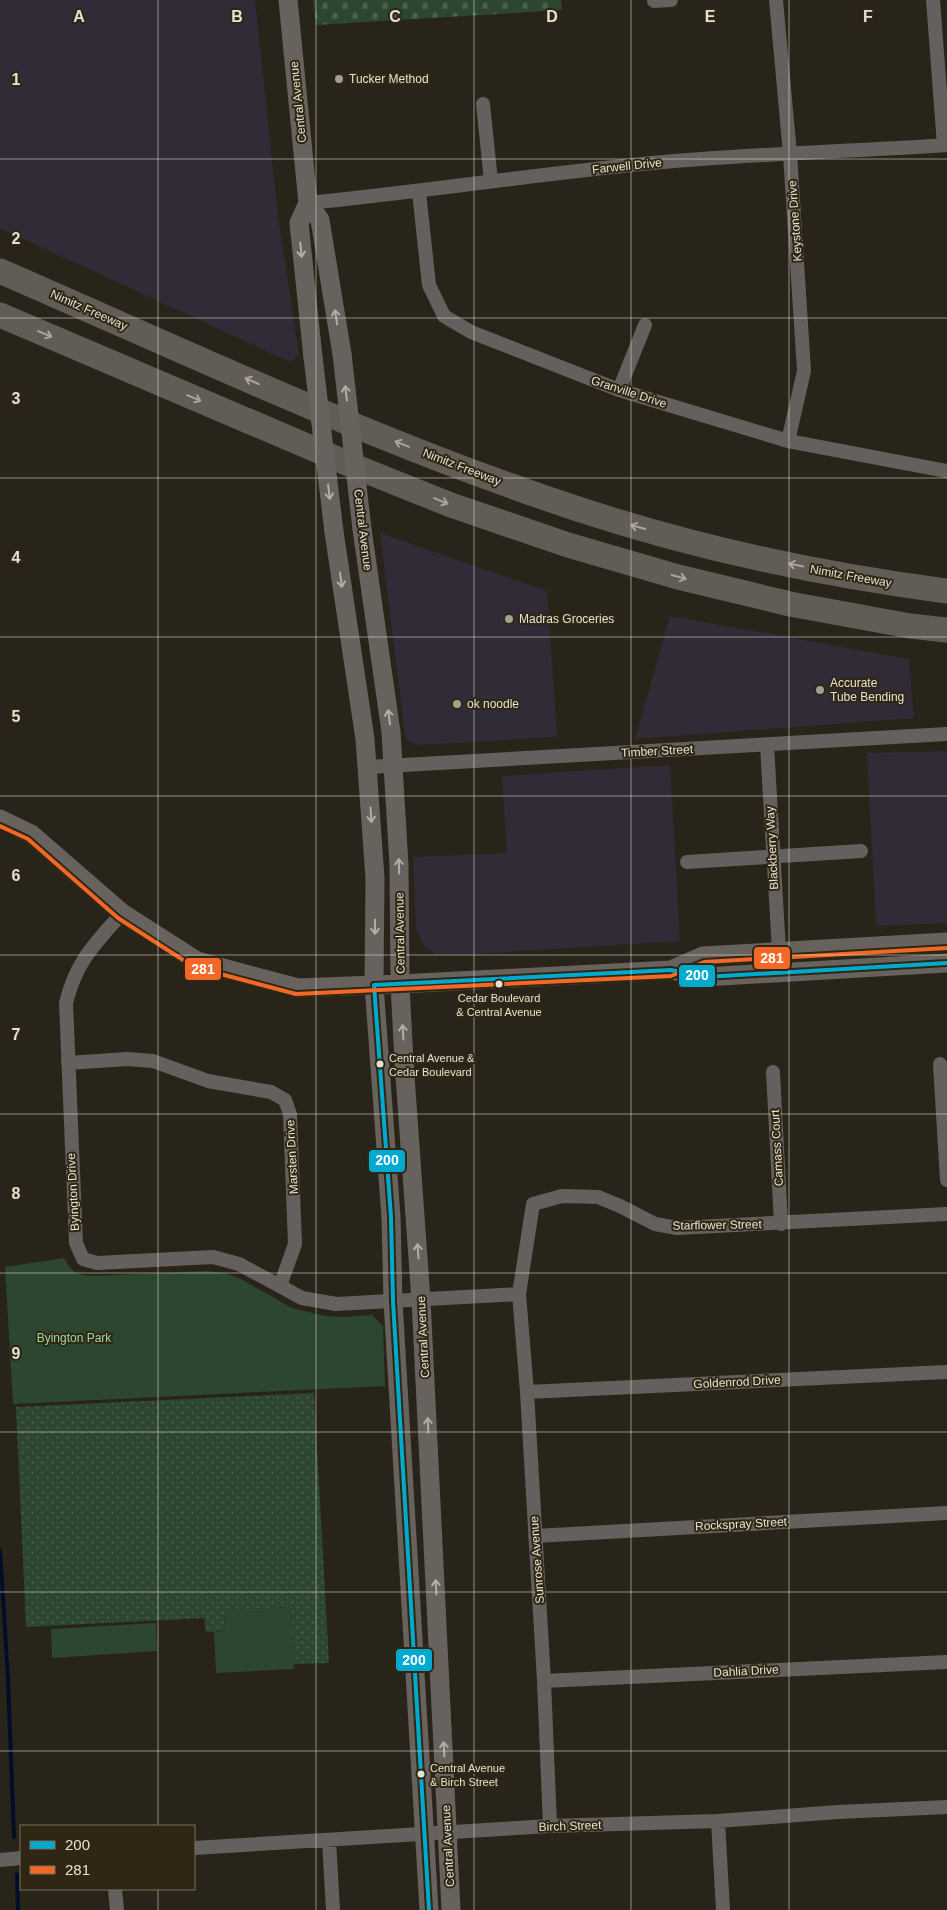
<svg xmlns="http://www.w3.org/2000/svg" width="947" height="1910" viewBox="0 0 947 1910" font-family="Arial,sans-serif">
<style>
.commercial{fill:#312b37}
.grass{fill:url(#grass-dots)}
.cemetery{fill:url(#cemetery-stones)}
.green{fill:#2c462f}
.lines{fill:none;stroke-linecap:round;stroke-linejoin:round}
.stream{stroke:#040d27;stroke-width:4}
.street{stroke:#64605d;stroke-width:14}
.secondary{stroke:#67625e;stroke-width:19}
.highway{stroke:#625c56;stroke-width:25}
.secondary-bridge{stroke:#67625e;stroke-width:19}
.bus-1-casing{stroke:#2f2714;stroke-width:8}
.bus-2-casing{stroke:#2f2714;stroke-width:8}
.bus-1{stroke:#00a9ce;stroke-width:4}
.bus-2{stroke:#f36827;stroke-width:4}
.oneway{stroke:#b3aea5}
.oneway2{stroke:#aba59c}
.grid{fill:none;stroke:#e6e1d5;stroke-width:1;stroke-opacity:0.55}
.poi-dot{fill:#a49f94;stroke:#2f2714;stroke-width:2}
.bus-dot{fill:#e6e1d5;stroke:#2f2714;stroke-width:2}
.labels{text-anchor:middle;stroke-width:4;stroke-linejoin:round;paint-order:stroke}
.bus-label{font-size:11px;fill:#e6e1d5;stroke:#2f2714;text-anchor:start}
.poi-label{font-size:12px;fill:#e6e1d5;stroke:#2f2714;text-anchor:start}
.street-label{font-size:12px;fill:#e6e1d5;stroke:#2f2714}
.park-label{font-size:12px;fill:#99d8a2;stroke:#2f2714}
.grid-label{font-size:16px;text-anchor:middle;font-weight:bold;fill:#e6e1d5;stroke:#2f2714;stroke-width:4;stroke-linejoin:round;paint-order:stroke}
.line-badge{stroke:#2f2714;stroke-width:2}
.badge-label{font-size:14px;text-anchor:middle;font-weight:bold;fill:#fff}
</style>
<defs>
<pattern id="grass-dots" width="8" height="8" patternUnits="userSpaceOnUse" patternTransform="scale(1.25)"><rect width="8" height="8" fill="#2c462f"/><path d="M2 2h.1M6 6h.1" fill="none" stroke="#4b604c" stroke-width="1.8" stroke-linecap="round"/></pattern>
<pattern id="cemetery-stones" width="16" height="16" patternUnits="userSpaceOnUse" patternTransform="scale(1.25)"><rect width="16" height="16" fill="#2c462f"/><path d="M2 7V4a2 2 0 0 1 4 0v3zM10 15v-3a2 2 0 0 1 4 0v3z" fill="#4b604c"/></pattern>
</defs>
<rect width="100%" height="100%" fill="#29241a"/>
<path class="commercial" d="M 0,0 L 255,0 L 278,216 L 299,355 L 290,362 L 0,228 Z
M 380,533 L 547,591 L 557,737 L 417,745 L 407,740 L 405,735 Z
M 670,616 L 909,659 L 914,718 L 635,739 Z
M 947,751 L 947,923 L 876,926 L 867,753 Z
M 670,765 L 680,941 L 457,955 L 436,954 L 423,945 L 416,928 L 413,857 L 507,853 L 502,776 Z"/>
<path class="grass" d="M 314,1393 L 329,1663 L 293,1664 L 291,1607 L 225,1610 L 226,1631 L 206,1632 L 204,1618 L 26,1627 L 16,1407 Z"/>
<path class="cemetery" d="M 313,0 L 561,0 L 562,10 L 316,25 Z"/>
<path class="green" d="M 64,1258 C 73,1274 78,1275 94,1276 L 206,1271 L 225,1273 L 241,1279 L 292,1308 L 325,1316 L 346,1317 L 372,1315 L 383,1326 L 385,1386 L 13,1404 L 5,1267 Z
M 291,1607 L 294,1669 L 216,1673 L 214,1632 L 226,1631 L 225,1610 Z
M 156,1623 L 157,1651 L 52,1658 L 51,1629 Z"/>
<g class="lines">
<path class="stream" d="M 0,1550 L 8,1679 L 14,1837
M 17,1874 L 18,1910"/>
<path class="street" d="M 776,0 L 790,154 L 804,371 L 788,441
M 933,0 L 944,145
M 654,1 L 671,0
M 483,104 L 491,181
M 419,192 L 429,285 L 444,316 L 471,332 L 619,390 L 788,441 L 947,471
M 308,203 C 420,192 530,175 642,164 C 743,154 845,152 947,145
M 619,390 L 645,325
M 767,745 L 779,951
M 368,767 L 947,734
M 687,862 L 861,851
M 122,913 C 95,944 76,961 66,1003 L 76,1243 L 83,1259 L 97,1263 L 213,1257 L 239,1264 L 302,1298 L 336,1304 L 519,1294
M 68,1063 L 127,1059 L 153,1061 L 208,1081 L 271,1092 L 285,1100 L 290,1114 L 295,1244 L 280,1286
M 940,1064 L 947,1180
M 773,1072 L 781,1224
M 527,1392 L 947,1372
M 535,1536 L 947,1513
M 544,1681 L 947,1662
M 718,1821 L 723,1910
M 550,1826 L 544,1681 L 527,1392 L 519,1294 L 533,1204 L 562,1196 L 598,1197 L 620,1206 L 655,1224 L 677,1228 L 947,1214
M 329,1840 L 333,1910
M 194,1848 L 550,1826 L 718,1821 L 838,1812 L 947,1807
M 0,1860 L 21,1858
M 115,1889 L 117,1910"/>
<path class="secondary" d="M 288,0 L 308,203 L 320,220 L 342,354
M 308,203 L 299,223 L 313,357
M 362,529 L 391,732 L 399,865 L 400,984 L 404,1062 L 421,1300 L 451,1910
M 334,532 L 365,739 L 375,878 L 374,985 L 391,1217 L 393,1301 L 429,1910
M 0,819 L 31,834 L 122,913 L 197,961 L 298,988 L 400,984 L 671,970 L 704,977 L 947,963
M 671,970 L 703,956 L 947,942"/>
<path class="highway" d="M 0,271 C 191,354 380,444 578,509 C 697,548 823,575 947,591
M 0,315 L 356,467 L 451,505 L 568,545 L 678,577 L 790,604 L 910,626 L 947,630"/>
<path class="secondary-bridge" d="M 342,354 L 362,529
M 313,357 L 334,532"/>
<g class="bus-1-casing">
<path id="bus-1" d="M 429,1910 L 393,1301 L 391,1217 L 374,985 L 671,970 L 704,977 L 947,963"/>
</g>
<g class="bus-2-casing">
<path id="bus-2" d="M 0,826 L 28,839 L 118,918 L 194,967 L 296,994 L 671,976 L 704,962 L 947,948"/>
</g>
<use href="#bus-1" class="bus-1"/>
<use href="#bus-2" class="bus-2"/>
</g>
<defs><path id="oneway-shaft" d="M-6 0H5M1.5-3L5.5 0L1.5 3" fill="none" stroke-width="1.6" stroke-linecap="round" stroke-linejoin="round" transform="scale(1.25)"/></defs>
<g class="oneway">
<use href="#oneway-shaft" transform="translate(301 250) rotate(84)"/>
<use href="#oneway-shaft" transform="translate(336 317) rotate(-99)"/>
<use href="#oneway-shaft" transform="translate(346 393) rotate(-97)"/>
<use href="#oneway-shaft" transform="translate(329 492) rotate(83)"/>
<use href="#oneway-shaft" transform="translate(341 580) rotate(82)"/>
<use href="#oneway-shaft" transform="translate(389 717) rotate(-98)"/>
<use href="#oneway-shaft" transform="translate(371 815) rotate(86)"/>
<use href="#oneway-shaft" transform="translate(399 866) rotate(-92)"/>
<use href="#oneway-shaft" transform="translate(375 927) rotate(90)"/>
<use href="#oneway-shaft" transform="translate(403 1032) rotate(-93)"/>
<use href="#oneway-shaft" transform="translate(418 1251) rotate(-94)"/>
<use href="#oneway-shaft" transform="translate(428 1425) rotate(-93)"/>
<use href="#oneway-shaft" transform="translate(436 1587) rotate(-93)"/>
<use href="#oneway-shaft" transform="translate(444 1749) rotate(-93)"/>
</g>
<g class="oneway2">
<use href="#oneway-shaft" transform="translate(45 334) rotate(23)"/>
<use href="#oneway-shaft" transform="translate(252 381) rotate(-156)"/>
<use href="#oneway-shaft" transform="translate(194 398) rotate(23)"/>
<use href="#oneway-shaft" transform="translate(402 444) rotate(-158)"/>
<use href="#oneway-shaft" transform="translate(441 501) rotate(22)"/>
<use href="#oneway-shaft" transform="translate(638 527) rotate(-164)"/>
<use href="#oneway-shaft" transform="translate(796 565) rotate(-168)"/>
<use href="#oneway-shaft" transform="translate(679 577) rotate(15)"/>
</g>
<path class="grid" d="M 158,0 L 158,1826M 316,0 L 316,1910M 474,0 L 474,1910M 631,0 L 631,1910M 789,0 L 789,1910M 0,159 L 947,159M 0,318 L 947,318M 0,478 L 947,478M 0,637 L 947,637M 0,796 L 947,796M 0,955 L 947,955M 0,1114 L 947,1114M 0,1273 L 947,1273M 0,1432 L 947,1432M 0,1592 L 947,1592M 0,1751 L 947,1751M 158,1889 L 158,1910"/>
<g class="poi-dot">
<circle cx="339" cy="79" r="5"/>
<circle cx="509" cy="619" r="5"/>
<circle cx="820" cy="690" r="5"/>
<circle cx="457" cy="704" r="5"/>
</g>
<g class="bus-dot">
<circle cx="499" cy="984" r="4.5"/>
<circle cx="380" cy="1064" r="4.5"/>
<circle cx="421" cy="1774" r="4.5"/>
</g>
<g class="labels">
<g class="bus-label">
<text x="499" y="1002" text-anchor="middle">Cedar Boulevard<tspan x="499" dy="14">&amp; Central Avenue</tspan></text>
<text x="389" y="1062">Central Avenue &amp;<tspan x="389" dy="14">Cedar Boulevard</tspan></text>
<text x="430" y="1772">Central Avenue<tspan x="430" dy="14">&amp; Birch Street</tspan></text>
</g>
<g class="poi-label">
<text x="349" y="83">Tucker Method</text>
<text x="519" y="623">Madras Groceries</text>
<text x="830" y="687">Accurate<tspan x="830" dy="14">Tube Bending</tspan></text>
<text x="467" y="708">ok noodle</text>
</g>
<g class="street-label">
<text transform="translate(298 102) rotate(-96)" y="4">Central Avenue</text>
<text transform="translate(627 166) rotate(-6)" y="4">Farwell Drive</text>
<text transform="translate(795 221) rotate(-94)" y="4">Keystone Drive</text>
<text transform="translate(89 310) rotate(24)" y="4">Nimitz Freeway</text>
<text transform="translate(629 392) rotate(18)" y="4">Granville Drive</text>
<text transform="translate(462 467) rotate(21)" y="4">Nimitz Freeway</text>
<text transform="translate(363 530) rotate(83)" y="4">Central Avenue</text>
<text transform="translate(851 576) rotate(10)" y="4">Nimitz Freeway</text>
<text transform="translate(657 751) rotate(-3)" y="4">Timber Street</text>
<text transform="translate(772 848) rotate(-93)" y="4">Blackberry Way</text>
<text transform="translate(400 933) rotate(-91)" y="4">Central Avenue</text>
<text transform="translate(777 1148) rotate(-93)" y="4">Camass Court</text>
<text transform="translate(292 1157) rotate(-93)" y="4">Marsten Drive</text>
<text transform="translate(73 1192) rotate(-93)" y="4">Byington Drive</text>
<text transform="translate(717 1225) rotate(-1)" y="4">Starflower Street</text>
<text transform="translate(423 1337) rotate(-93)" y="4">Central Avenue</text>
<text transform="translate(737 1382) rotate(-3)" y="4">Goldenrod Drive</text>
<text transform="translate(741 1524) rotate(-3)" y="4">Rockspray Street</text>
<text transform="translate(537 1560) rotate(-94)" y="4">Sunrose Avenue</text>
<text transform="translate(746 1671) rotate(-3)" y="4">Dahlia Drive</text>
<text transform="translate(570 1826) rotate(-2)" y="4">Birch Street</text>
<text transform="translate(448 1846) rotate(-93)" y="4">Central Avenue</text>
</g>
<g class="park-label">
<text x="74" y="1342">Byington Park</text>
</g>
</g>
<g class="grid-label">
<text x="79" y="22">A</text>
<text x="237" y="22">B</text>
<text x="395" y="22">C</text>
<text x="552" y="22">D</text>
<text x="710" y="22">E</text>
<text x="868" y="22">F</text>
<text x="16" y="85">1</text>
<text x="16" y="244">2</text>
<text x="16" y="404">3</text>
<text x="16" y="563">4</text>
<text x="16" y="722">5</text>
<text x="16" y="881">6</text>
<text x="16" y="1040">7</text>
<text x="16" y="1199">8</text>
<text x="16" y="1359">9</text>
</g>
<g class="line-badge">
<rect x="753" y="946" width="38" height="24" rx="5" fill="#f36827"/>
<rect x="184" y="957" width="38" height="24" rx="5" fill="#f36827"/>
<rect x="678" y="964" width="38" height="24" rx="5" fill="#00a9ce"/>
<rect x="368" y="1149" width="38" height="24" rx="5" fill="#00a9ce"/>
<rect x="395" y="1648" width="38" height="24" rx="5" fill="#00a9ce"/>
</g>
<g class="badge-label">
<text x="772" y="963">281</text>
<text x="203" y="974">281</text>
<text x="697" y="980">200</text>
<text x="387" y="1165">200</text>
<text x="414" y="1665">200</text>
</g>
<rect x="20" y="1825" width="175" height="65" fill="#2f2714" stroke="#787161"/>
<rect x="30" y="1841" width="25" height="8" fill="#00a9ce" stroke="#787161"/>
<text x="65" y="1850" font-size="15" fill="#e6e1d5">200</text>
<rect x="30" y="1866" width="25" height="8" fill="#f36827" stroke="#787161"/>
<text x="65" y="1875" font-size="15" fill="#e6e1d5">281</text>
</svg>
